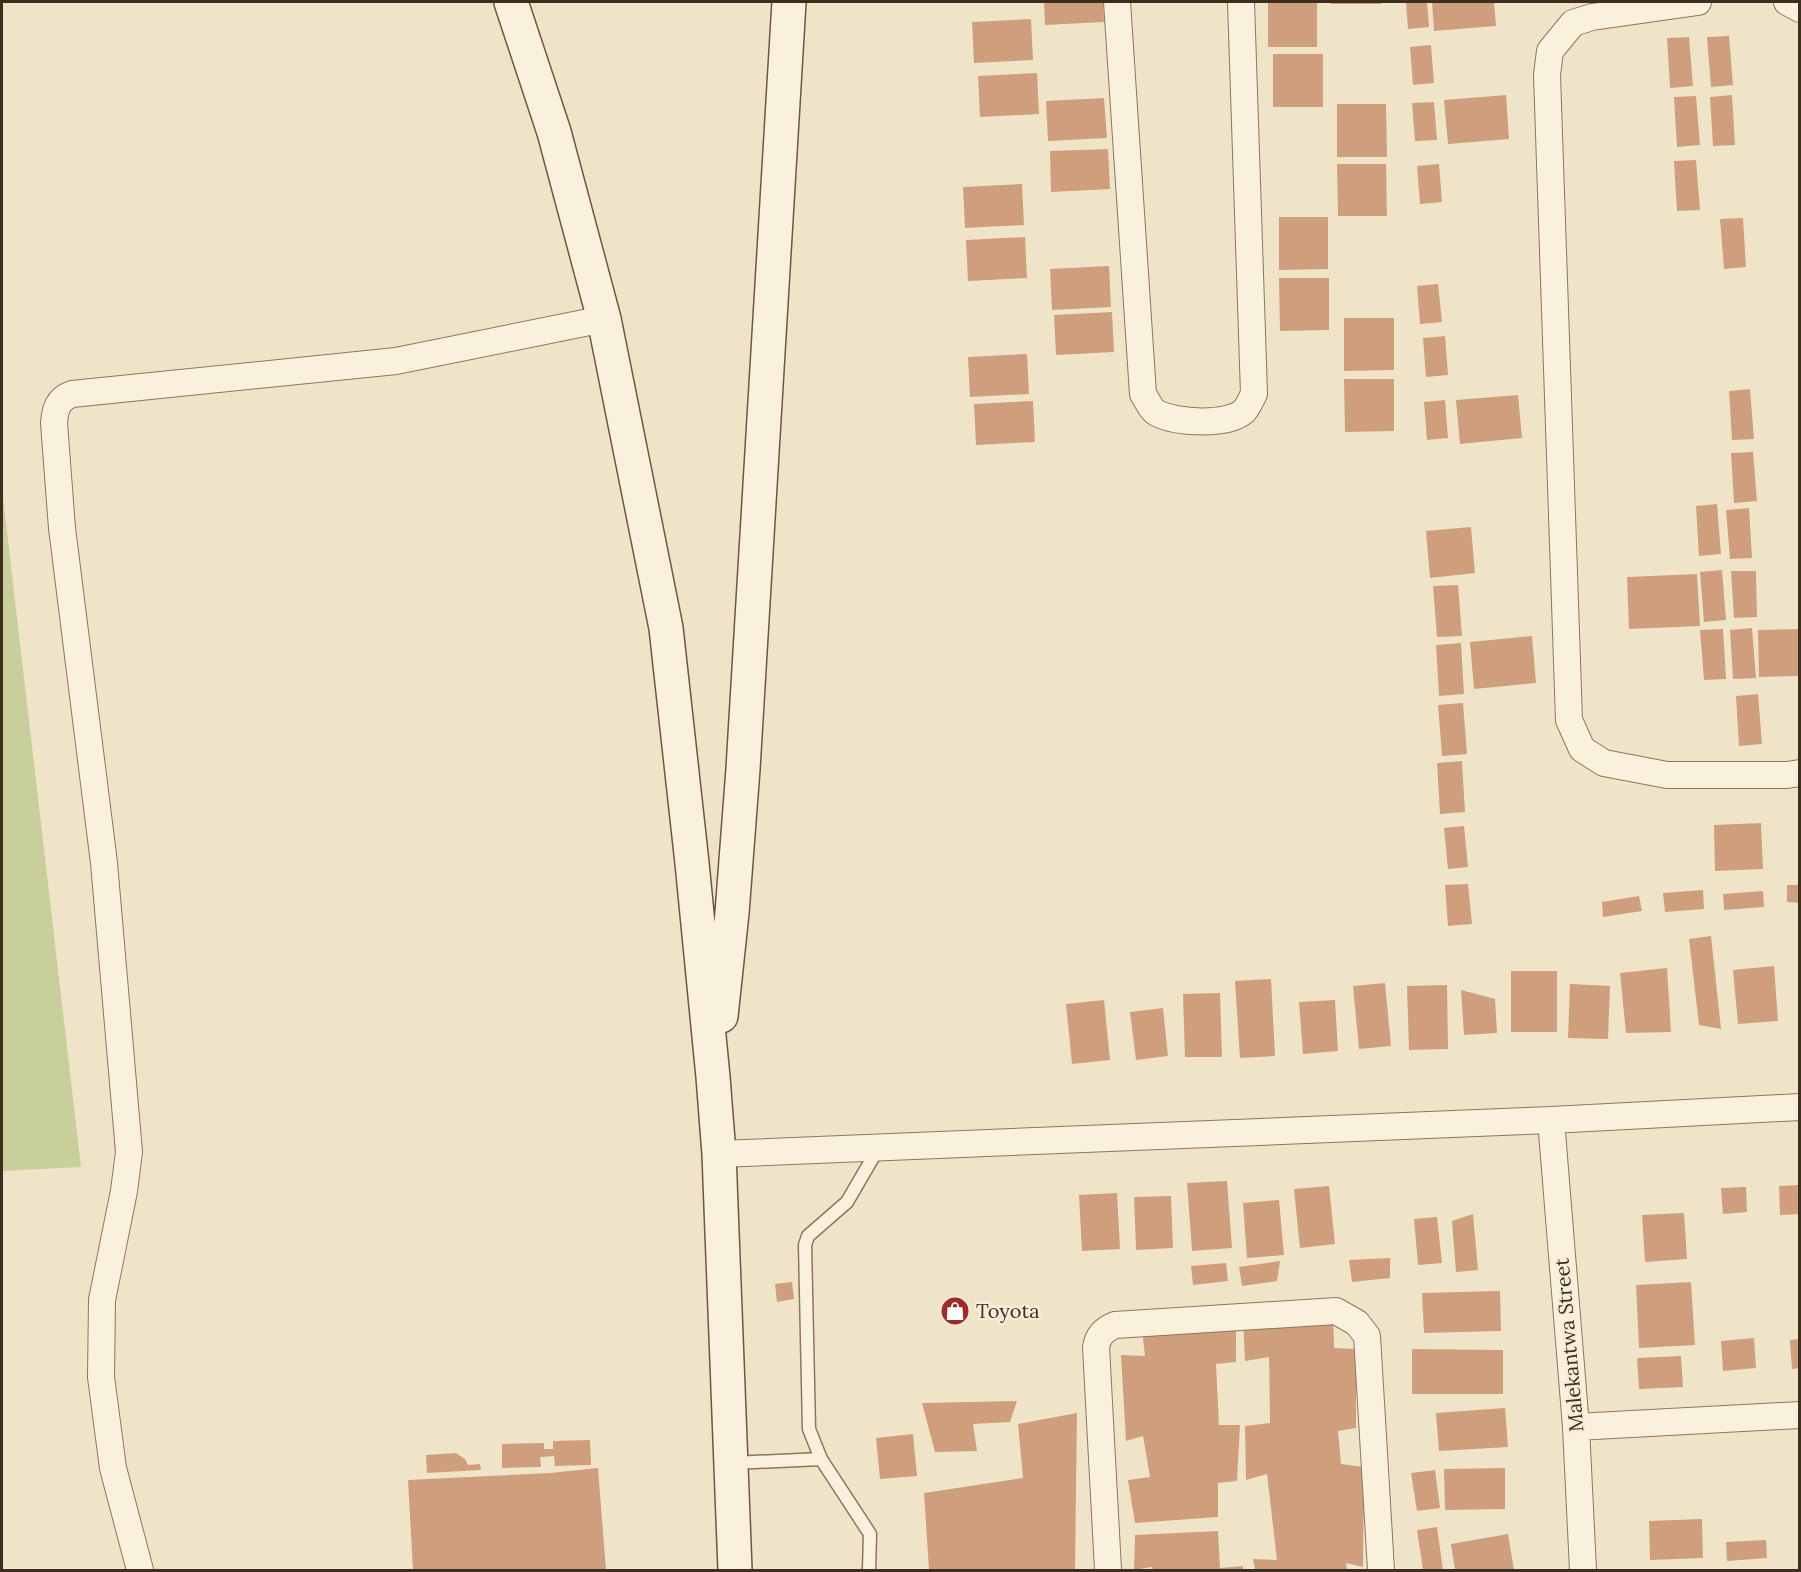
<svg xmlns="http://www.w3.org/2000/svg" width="1801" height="1572" viewBox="0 0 1801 1572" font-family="Lora,serif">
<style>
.green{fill:#c9cf9b}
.building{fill:#cf9f7d}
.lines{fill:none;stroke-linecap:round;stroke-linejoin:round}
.lane-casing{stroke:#8d765c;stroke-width:15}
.street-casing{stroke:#8d765c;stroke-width:28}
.secondary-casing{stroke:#6f573f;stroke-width:36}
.lane{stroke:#faf1dc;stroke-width:12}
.street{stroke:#faf1dc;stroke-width:26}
.secondary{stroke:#faf1dc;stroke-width:33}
.labels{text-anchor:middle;stroke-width:5;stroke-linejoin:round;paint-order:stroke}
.poi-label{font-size:20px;fill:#3d2e20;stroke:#f7eed8;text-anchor:start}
.street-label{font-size:20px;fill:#3d2e20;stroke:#f7eed8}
</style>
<rect width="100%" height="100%" fill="#f0e4c8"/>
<path class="green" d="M 2,489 L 81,1167 L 2,1171 Z"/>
<path class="building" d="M 1044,2 L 1103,2 L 1104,22 L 1045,25 Z
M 1268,2 L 1317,2 L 1317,47 L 1268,47 Z
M 1331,2 L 1381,2 L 1381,4 L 1331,4 Z
M 1406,2 L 1427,2 L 1429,27 L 1408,29 Z
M 1432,2 L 1494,2 L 1496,26 L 1434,31 Z
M 1031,19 L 1033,60 L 974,63 L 972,22 Z
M 1729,36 L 1733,85 L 1711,87 L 1707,37 Z
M 1689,37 L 1693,86 L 1670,88 L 1667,38 Z
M 1431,45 L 1434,83 L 1413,85 L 1410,47 Z
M 1273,54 L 1323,54 L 1323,107 L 1273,107 Z
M 1037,73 L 1039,114 L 980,117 L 978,76 Z
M 1506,95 L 1509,139 L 1448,144 L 1444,100 Z
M 1732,95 L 1735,145 L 1713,146 L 1710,97 Z
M 1696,96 L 1700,145 L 1677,147 L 1674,97 Z
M 1104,98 L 1107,138 L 1048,141 L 1046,101 Z
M 1434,102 L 1437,140 L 1415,141 L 1412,103 Z
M 1337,104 L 1386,104 L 1387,157 L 1337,157 Z
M 1108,149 L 1110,189 L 1051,192 L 1050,151 Z
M 1696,160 L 1700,210 L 1677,211 L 1674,161 Z
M 1337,164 L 1386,164 L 1387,216 L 1338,216 Z
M 1439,164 L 1442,202 L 1420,204 L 1417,166 Z
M 1022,184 L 1024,225 L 965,228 L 963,187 Z
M 1279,217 L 1328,217 L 1328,269 L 1279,270 Z
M 1743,218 L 1746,267 L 1724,269 L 1720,219 Z
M 1025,237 L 1027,278 L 968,281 L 966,240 Z
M 1109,266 L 1111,307 L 1052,310 L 1050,269 Z
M 1279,278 L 1329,278 L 1329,330 L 1280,331 Z
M 1438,284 L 1442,322 L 1420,324 L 1417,286 Z
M 1112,312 L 1114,352 L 1056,355 L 1054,315 Z
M 1344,318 L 1394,318 L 1394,370 L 1344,371 Z
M 1445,336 L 1448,375 L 1426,377 L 1423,338 Z
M 1027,354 L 1029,394 L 970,397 L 968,357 Z
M 1344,379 L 1394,379 L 1394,431 L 1345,432 Z
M 1750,389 L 1754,439 L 1732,440 L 1729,391 Z
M 1518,395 L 1522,438 L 1460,444 L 1456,400 Z
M 1445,400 L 1448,438 L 1427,440 L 1424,402 Z
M 1033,401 L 1035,442 L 976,445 L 974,404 Z
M 1753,452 L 1757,501 L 1734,503 L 1731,453 Z
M 1717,504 L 1721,554 L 1699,556 L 1696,506 Z
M 1749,508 L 1752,558 L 1730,559 L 1726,510 Z
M 1471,527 L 1475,573 L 1430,578 L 1426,531 Z
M 1722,570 L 1726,620 L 1704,622 L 1700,572 Z
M 1731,571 L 1756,571 L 1757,617 L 1734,618 Z
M 1697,574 L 1700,626 L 1629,629 L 1627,577 Z
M 1458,585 L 1462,636 L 1437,637 L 1433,586 Z
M 1752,628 L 1756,678 L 1733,679 L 1730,630 Z
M 1723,629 L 1726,679 L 1704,680 L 1700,630 Z
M 1800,629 L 1800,676 L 1759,677 L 1758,630 Z
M 1532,636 L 1536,683 L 1474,689 L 1470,642 Z
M 1461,643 L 1464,694 L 1439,696 L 1436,645 Z
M 1758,694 L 1762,744 L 1739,746 L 1736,696 Z
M 1463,703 L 1467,754 L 1442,756 L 1438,705 Z
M 1462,761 L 1465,812 L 1440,814 L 1437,763 Z
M 1761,823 L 1763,869 L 1715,871 L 1714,825 Z
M 1464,826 L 1468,867 L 1448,869 L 1444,828 Z
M 1468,884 L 1472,924 L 1448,926 L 1445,885 Z
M 1787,885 L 1800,885 L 1800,903 L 1787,902 Z
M 1703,890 L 1704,909 L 1665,912 L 1663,893 Z
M 1763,891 L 1764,907 L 1724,910 L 1723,894 Z
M 1639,896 L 1642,911 L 1603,917 L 1602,902 Z
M 1711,936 L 1721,1029 L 1699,1025 L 1689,939 Z
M 1774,966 L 1778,1021 L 1738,1024 L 1733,970 Z
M 1667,968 L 1671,1032 L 1626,1033 L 1620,973 Z
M 1511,971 L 1557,971 L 1557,1032 L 1511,1032 Z
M 1271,979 L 1275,1056 L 1240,1058 L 1235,981 Z
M 1385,983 L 1391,1046 L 1359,1049 L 1353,986 Z
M 1570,984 L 1610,986 L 1608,1039 L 1568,1038 Z
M 1447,985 L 1448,1049 L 1409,1050 L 1407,986 Z
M 1461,990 L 1495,999 L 1497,1033 L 1464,1035 Z
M 1220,993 L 1222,1057 L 1185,1057 L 1183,994 Z
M 1104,1000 L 1110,1060 L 1072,1064 L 1066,1004 Z
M 1335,1000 L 1338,1051 L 1303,1054 L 1299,1002 Z
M 1163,1008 L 1168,1056 L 1136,1060 L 1130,1012 Z
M 1227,1181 L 1232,1248 L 1192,1251 L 1187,1183 Z
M 1800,1185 L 1800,1214 L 1780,1215 L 1779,1186 Z
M 1329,1186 L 1335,1244 L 1300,1248 L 1294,1189 Z
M 1746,1187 L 1747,1212 L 1723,1214 L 1721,1188 Z
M 1117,1193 L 1120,1249 L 1082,1251 L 1079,1195 Z
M 1171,1196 L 1173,1248 L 1136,1250 L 1134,1197 Z
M 1279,1200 L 1284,1255 L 1247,1258 L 1243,1203 Z
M 1684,1213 L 1687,1259 L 1645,1262 L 1642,1215 Z
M 1473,1214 L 1478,1270 L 1456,1272 L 1452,1221 Z
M 1437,1217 L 1442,1263 L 1418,1265 L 1414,1219 Z
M 1390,1258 L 1390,1278 L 1352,1282 L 1349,1260 Z
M 1280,1261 L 1277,1281 L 1242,1286 L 1239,1267 Z
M 1226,1263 L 1228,1281 L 1193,1285 L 1191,1266 Z
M 792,1282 L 794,1299 L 777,1302 L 775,1284 Z
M 1691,1282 L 1695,1345 L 1639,1348 L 1636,1285 Z
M 1500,1291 L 1501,1331 L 1424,1333 L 1422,1293 Z
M 1333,1313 L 1334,1348 L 1356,1349 L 1356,1428 L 1338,1431 L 1341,1464 L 1364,1467 L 1363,1567 L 1346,1563 L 1347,1570 L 1255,1570 L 1253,1559 L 1277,1560 L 1267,1474 L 1246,1480 L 1245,1426 L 1270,1423 L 1269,1357 L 1245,1361 L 1243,1319 Z
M 1236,1319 L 1236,1362 L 1216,1364 L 1219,1425 L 1240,1425 L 1237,1481 L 1218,1483 L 1218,1517 L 1135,1523 L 1128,1480 L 1150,1477 L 1143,1436 L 1126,1441 L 1121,1355 L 1145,1356 L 1142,1330 Z
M 1754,1338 L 1756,1368 L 1723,1371 L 1721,1341 Z
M 1800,1339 L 1800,1368 L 1792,1369 L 1790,1340 Z
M 1412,1349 L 1503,1350 L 1503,1394 L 1412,1394 Z
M 1681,1356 L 1683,1387 L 1639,1389 L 1637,1358 Z
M 1017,1401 L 1010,1422 L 973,1424 L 977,1451 L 935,1452 L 922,1403 Z
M 1505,1408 L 1508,1447 L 1439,1451 L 1436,1413 Z
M 1077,1413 L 1075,1570 L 929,1570 L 924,1493 L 1023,1478 L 1018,1424 Z
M 913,1434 L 917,1476 L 880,1479 L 876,1438 Z
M 590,1440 L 591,1465 L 555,1466 L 554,1456 L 540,1457 L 541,1467 L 502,1468 L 502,1444 L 544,1443 L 544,1449 L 553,1449 L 553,1441 Z
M 456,1453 L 465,1459 L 468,1465 L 480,1464 L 481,1470 L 427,1473 L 426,1455 Z
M 598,1468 L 606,1570 L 413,1570 L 408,1480 L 550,1473 Z
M 1505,1468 L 1505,1509 L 1445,1510 L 1444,1469 Z
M 1435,1470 L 1440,1508 L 1417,1511 L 1411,1473 Z
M 1702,1519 L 1703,1558 L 1650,1560 L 1649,1521 Z
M 1437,1527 L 1443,1570 L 1423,1570 L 1417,1530 Z
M 1218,1531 L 1220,1568 L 1243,1566 L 1243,1570 L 1153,1570 L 1152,1567 L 1134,1570 L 1135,1535 Z
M 1508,1534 L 1514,1570 L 1455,1570 L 1451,1544 Z
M 1766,1540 L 1767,1558 L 1727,1561 L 1726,1542 Z"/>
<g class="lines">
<g class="lane-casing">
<path id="lane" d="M 733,1463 L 821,1459
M 869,1570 L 870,1534 L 821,1459 L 809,1429 L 805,1245 L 808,1236 L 847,1202 L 879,1147"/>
</g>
<g class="street-casing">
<path id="street" d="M 1117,2 L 1143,394 C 1147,400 1151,410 1157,413 C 1176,423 1228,426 1244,411 C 1248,407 1251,399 1254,394 L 1241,2
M 1698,2 L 1592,17 L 1573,23 L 1550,51 L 1547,75 L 1569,720 L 1582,749 L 1604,763 L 1667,775 L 1787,775 L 1800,773
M 1787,2 L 1800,9
M 1551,1120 L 1576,1427 L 1583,1570
M 719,1154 L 1551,1120 L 1800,1107
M 1576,1427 L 1800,1415
M 140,1570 L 113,1468 L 101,1377 L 102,1300 L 124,1191 L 129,1152 L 104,863 L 62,528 L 54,423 C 55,409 58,399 72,394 L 396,361 L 604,319
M 1108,1570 L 1096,1347 C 1098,1335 1105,1329 1115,1325 L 1336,1311 L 1357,1323 L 1367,1336 L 1381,1570"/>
</g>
<g class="secondary-casing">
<path id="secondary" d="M 511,2 L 554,132 L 604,319 L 666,628 L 692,863 L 713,1077 L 719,1154 L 735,1570
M 721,1016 L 732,913 L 743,769 L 789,2"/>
</g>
<use href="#lane" class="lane"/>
<use href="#street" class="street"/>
<use href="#secondary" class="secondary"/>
</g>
<defs>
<g id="shop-disc" transform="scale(1.5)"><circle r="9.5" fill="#9e2a2b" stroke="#f7eed8"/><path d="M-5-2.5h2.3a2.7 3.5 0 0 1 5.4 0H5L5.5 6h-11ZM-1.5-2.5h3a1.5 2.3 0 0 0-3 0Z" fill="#fff"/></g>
</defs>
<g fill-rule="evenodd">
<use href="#shop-disc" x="955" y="1311"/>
</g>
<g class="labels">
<g class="poi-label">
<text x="976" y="1318">Toyota</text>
</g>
<g class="street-label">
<text transform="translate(1569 1345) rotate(-95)" y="7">Malekantwa Street</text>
</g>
</g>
<rect width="1801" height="1572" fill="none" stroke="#3d2e20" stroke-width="6"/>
</svg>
